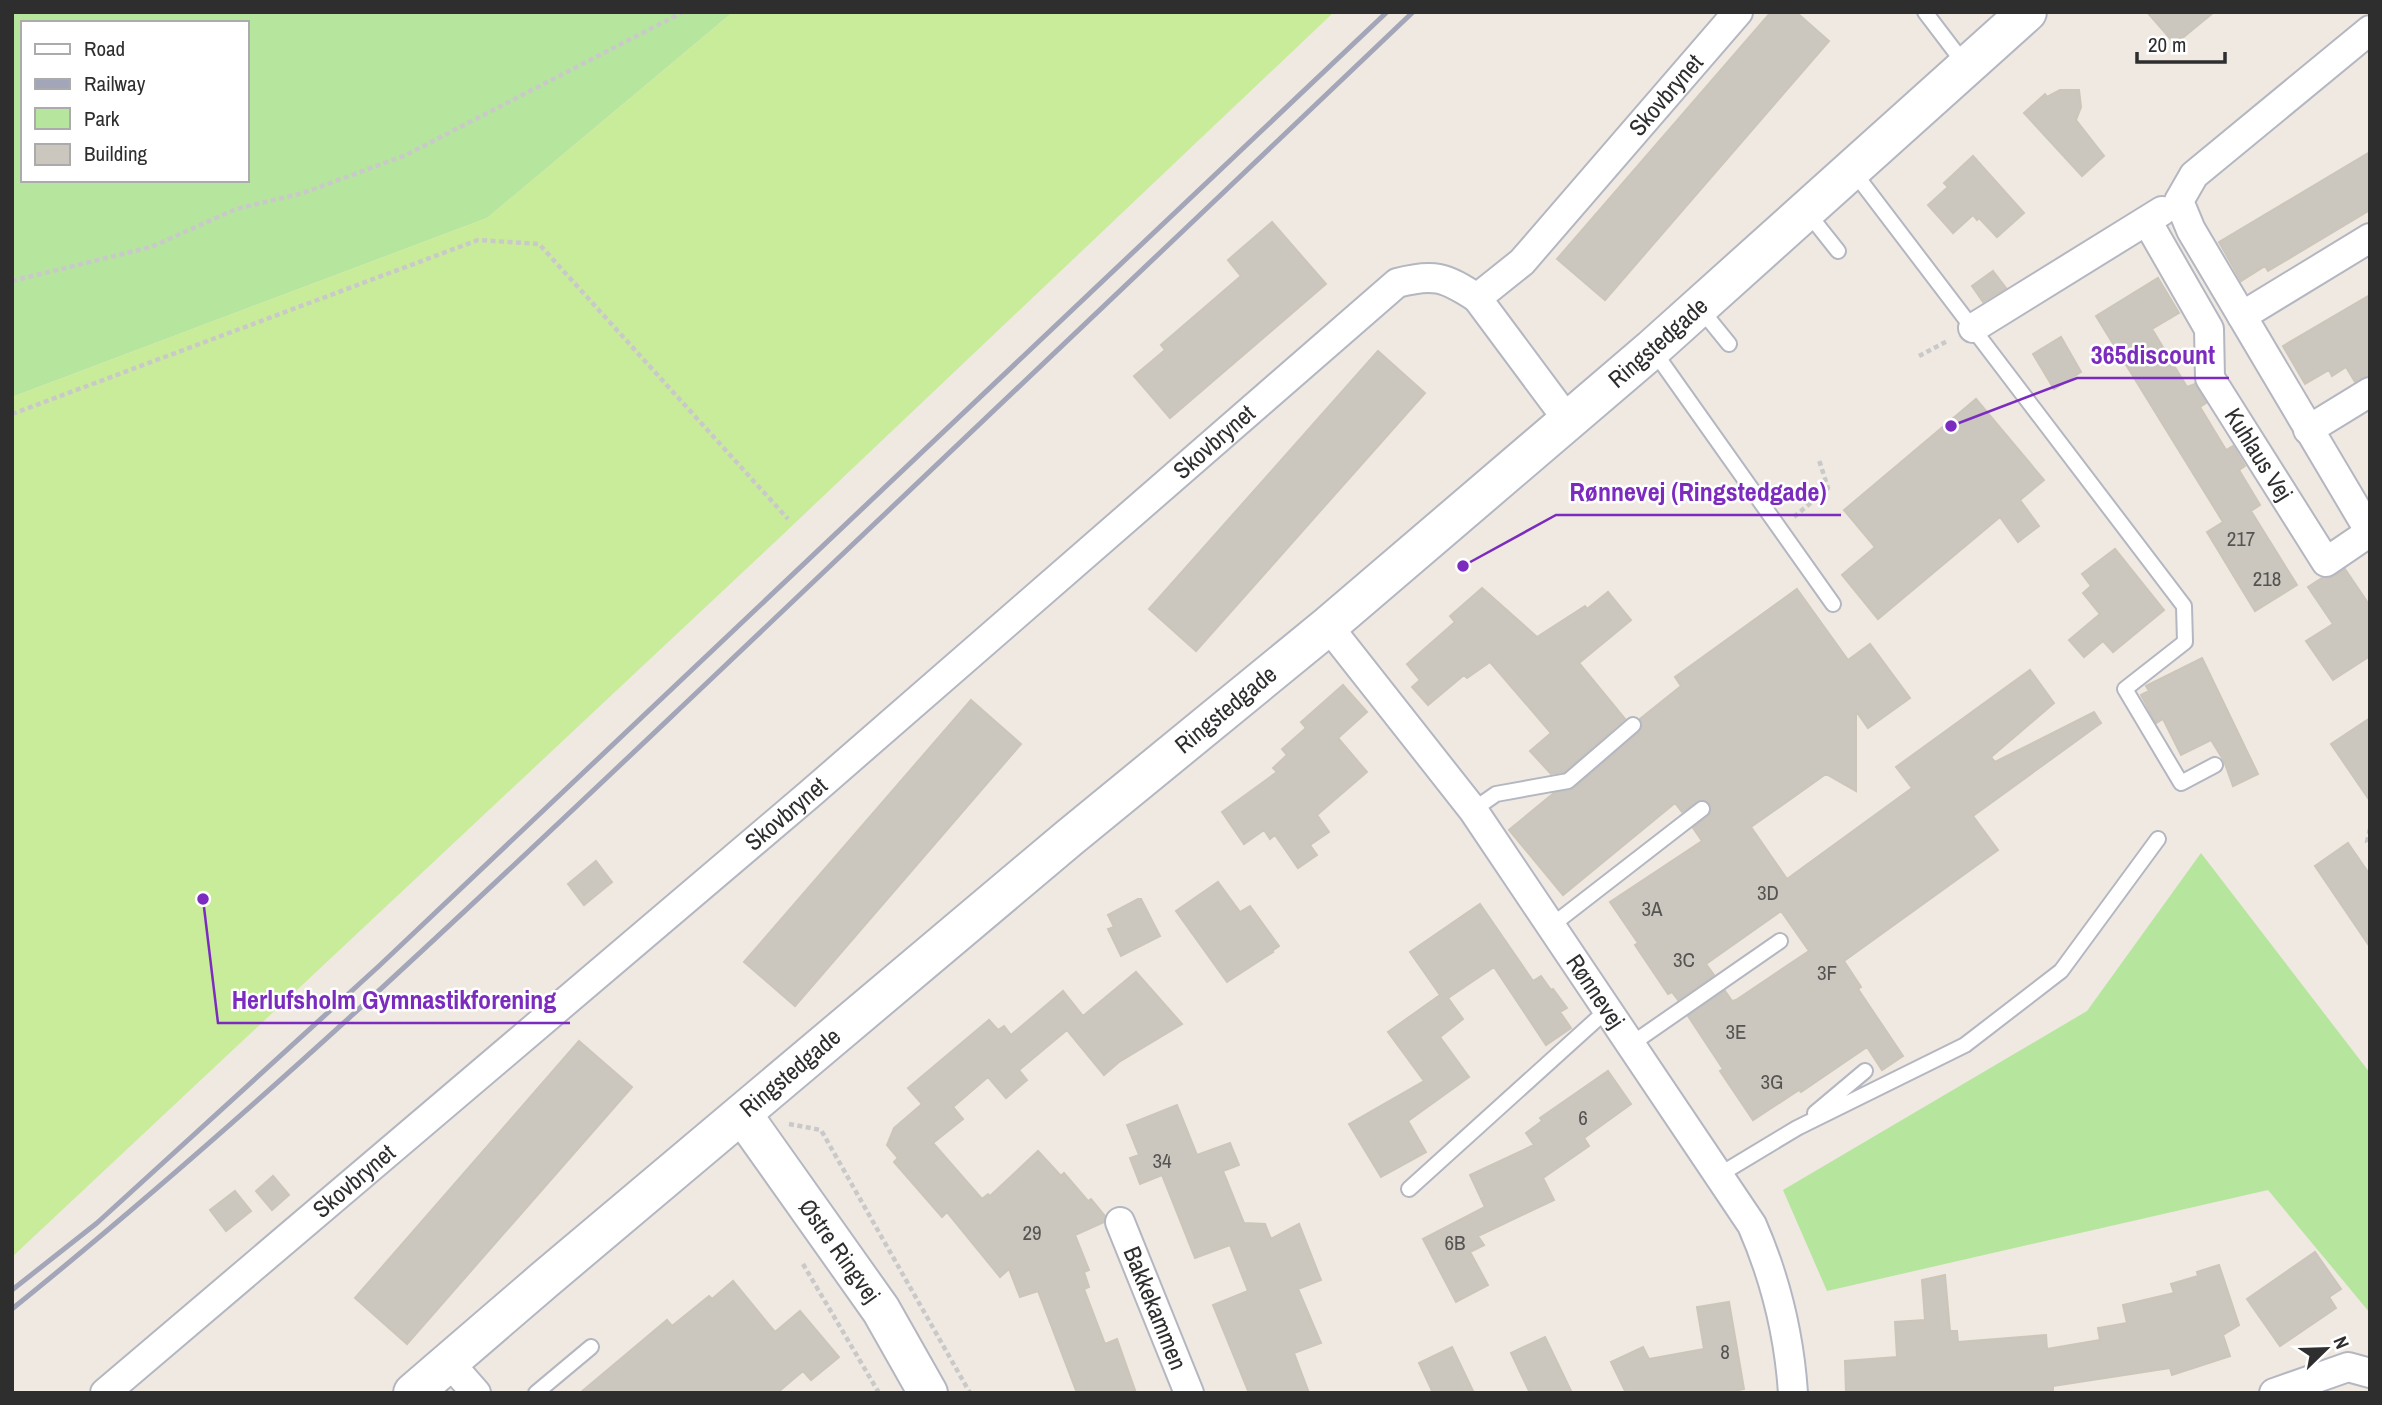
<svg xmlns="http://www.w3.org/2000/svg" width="2382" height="1405" viewBox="0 0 2382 1405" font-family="'Archivo Narrow',sans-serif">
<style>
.green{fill:#b6e59e;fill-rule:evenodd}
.pitch{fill:#c9ec9a}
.building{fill:#cbc7bf;stroke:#cbc5ba;stroke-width:2}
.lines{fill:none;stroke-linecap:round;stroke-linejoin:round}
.lane-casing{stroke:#b4b7c1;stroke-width:18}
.street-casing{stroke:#b4b7c1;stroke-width:32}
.secondary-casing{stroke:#b4b7c1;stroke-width:42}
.path{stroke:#c9c9c9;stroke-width:4.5;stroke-dasharray:5 3.5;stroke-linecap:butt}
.lane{stroke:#fff;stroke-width:14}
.street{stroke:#fff;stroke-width:28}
.secondary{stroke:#fff;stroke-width:38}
.rail{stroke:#a3a6b8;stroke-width:5}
.labels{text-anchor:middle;stroke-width:5;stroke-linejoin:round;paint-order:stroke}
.number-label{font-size:21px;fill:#555452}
.street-label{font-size:24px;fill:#2e2e2e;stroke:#fff}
.leader{fill:none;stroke:#7b2cbf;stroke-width:2.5}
.callout-dot{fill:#7b2cbf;stroke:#fff;stroke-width:2.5}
.callout-label{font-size:26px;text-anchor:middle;font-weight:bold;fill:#7b2cbf;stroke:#fff;stroke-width:5;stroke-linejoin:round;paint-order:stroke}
</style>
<rect width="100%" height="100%" fill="#efe9e1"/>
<path class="green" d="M 12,12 L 733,12 L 487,218 L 12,397 ZM 23,23 L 247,23 L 247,180 L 23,180 Z
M 2201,853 L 2370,1073 L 2370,1313 L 2268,1190 L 1827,1291 L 1783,1190 L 2087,1011 Z"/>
<path class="pitch" d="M 733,12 L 1334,12 L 776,541 L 12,1257 L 12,397 L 487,218 Z"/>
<path class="building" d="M 1771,12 L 1796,12 L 1829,41 L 1605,300 L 1557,259 Z
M 2147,12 L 2214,12 L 2175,44 Z
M 2060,90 L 2079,90 L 2081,107 L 2076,120 L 2104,156 L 2082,176 L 2024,113 L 2045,94 L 2047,97 Z
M 2370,152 L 2370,210 L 2268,271 L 2265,266 L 2241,281 L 2219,242 Z
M 1973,156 L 2024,213 L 1997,237 L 1979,218 L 1977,220 L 1973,215 L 1953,233 L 1928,205 L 1948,187 L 1944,183 Z
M 1272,222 L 1326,284 L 1170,418 L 1134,376 L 1165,350 L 1161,345 L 1241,276 L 1228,260 Z
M 1993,271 L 2006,288 L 1983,302 L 1972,286 Z
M 2158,278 L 2179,313 L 2152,329 L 2187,387 L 2195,384 L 2206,403 L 2200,407 L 2226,450 L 2233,446 L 2245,466 L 2239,470 L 2260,505 L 2251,511 L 2297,585 L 2255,611 L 2207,532 L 2223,522 L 2096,316 Z
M 2370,295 L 2370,375 L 2355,382 L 2346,367 L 2332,376 L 2329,370 L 2305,384 L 2283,346 Z
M 2061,337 L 2081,372 L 2054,389 L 2033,354 Z
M 1378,351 L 1425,393 L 1196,651 L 1149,609 Z
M 1976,399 L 2044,480 L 2020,500 L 2039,526 L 2018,542 L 2000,517 L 1878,619 L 1842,575 L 1875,547 L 1844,510 Z
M 2115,549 L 2164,610 L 2113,652 L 2103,641 L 2084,657 L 2069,640 L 2100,614 L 2083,593 L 2091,586 L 2082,574 Z
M 2345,569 L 2370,606 L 2370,656 L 2333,680 L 2306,641 L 2333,624 L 2308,587 L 2322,578 L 2335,576 Z
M 1482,588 L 1537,637 L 1585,606 L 1587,609 L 1608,592 L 1631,620 L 1579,663 L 1625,719 L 1564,772 L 1551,774 L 1530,751 L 1551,733 L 1490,662 L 1467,678 L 1464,675 L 1428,705 L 1412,687 L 1420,680 L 1407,664 L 1455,622 L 1450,616 Z
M 1797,589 L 1848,660 L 1870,644 L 1910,698 L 1868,728 L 1856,711 L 1856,791 L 1826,774 L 1751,827 L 1787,879 L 1912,788 L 1896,767 L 2030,670 L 2054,703 L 1991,757 L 1995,762 L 2094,712 L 2101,723 L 1973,816 L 1998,850 L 1844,961 L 1861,987 L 1858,989 L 1903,1056 L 1882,1070 L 1867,1047 L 1801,1092 L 1799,1090 L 1753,1120 L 1720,1071 L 1723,1069 L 1688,1016 L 1725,991 L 1732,1001 L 1736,1000 L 1809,951 L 1781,911 L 1706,964 L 1714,975 L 1678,1000 L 1672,992 L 1668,994 L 1635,945 L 1638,943 L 1610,902 L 1702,841 L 1693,828 L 1711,813 L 1709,803 L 1700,800 L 1682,812 L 1675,803 L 1563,895 L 1509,830 L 1554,793 L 1574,788 L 1639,732 L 1642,728 L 1640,719 L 1681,686 L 1675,677 Z
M 2202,658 L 2258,774 L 2233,786 L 2224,761 L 2211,740 L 2181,755 L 2163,719 L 2156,723 L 2141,695 L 2149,691 L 2146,686 Z
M 1343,685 L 1367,712 L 1338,738 L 1367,772 L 1317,815 L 1329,832 L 1310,845 L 1317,855 L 1298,868 L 1275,835 L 1270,839 L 1264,830 L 1244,844 L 1222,812 L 1277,772 L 1273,768 L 1287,755 L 1282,749 L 1306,728 L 1301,722 Z
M 971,700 L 1021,744 L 795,1006 L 744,962 Z
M 2370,718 L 2370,801 L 2331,744 Z
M 2348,843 L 2370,875 L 2370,947 L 2315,866 Z
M 596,861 L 612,882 L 584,905 L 568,884 Z
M 1218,882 L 1240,912 L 1250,906 L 1279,946 L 1272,951 L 1273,952 L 1227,982 L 1176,911 Z
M 1138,899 L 1141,899 L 1160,936 L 1121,956 L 1108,929 L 1114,927 L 1108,915 Z
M 1480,904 L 1533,981 L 1541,976 L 1551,990 L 1553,989 L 1567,1008 L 1560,1012 L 1571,1028 L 1546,1045 L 1494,967 L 1448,998 L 1463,1019 L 1440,1037 L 1469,1077 L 1408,1121 L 1426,1152 L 1381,1177 L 1349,1124 L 1424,1081 L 1388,1032 L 1440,995 L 1410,952 Z
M 1136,972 L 1182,1024 L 1119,1062 L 1104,1075 L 1067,1030 L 1019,1070 L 1027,1080 L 1006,1098 L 988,1077 L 953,1107 L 963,1119 L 933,1143 L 982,1199 L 988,1194 L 990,1196 L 1038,1151 L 1061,1176 L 1064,1173 L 1088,1201 L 1091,1199 L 1105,1216 L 1104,1222 L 1075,1235 L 1089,1270 L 1084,1272 L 1089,1287 L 1084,1289 L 1105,1344 L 1117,1339 L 1136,1393 L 1077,1393 L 1038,1291 L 1020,1297 L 1009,1269 L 1000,1277 L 947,1212 L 942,1217 L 894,1162 L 898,1158 L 887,1145 L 894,1128 L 922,1104 L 908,1088 L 989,1020 L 998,1030 L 1004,1026 L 1011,1035 L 1063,991 L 1083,1016 Z
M 579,1041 L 632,1087 L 407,1344 L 355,1298 Z
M 1608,1071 L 1631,1104 L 1584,1138 L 1589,1146 L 1543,1178 L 1554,1200 L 1478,1236 L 1484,1245 L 1470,1252 L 1488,1285 L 1456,1302 L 1423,1239 L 1485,1207 L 1470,1175 L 1534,1145 L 1526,1133 L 1542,1121 L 1540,1118 Z
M 1177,1105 L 1197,1155 L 1230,1143 L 1239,1165 L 1223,1171 L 1244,1223 L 1265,1224 L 1271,1239 L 1299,1224 L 1321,1280 L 1298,1289 L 1321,1343 L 1294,1353 L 1309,1393 L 1249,1393 L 1213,1305 L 1248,1291 L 1230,1245 L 1195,1258 L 1162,1175 L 1140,1184 L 1130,1158 L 1139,1155 L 1127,1125 Z
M 273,1176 L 289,1195 L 272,1210 L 256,1191 Z
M 235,1191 L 251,1211 L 226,1231 L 210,1210 Z
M 2315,1252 L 2341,1289 L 2329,1297 L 2336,1308 L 2280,1346 L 2247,1299 Z
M 2219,1265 L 2239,1325 L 2223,1335 L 2230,1356 L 2172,1375 L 2170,1368 L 2053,1386 L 2053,1393 L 1846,1393 L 1845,1361 L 1897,1357 L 1895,1322 L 1925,1320 L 1922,1280 L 1945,1275 L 1950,1331 L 1957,1331 L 1958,1342 L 2046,1335 L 2047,1349 L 2100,1340 L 2098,1328 L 2127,1323 L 2123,1305 L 2174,1293 L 2171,1284 L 2198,1276 L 2197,1272 Z
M 733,1281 L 775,1332 L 800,1311 L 839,1357 L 811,1380 L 803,1371 L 777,1393 L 580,1393 L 667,1320 L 672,1326 L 709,1296 L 712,1299 Z
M 1729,1302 L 1744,1389 L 1724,1393 L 1626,1393 L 1611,1362 L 1643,1347 L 1649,1359 L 1704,1349 L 1697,1307 Z
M 1545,1337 L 1572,1393 L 1530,1393 L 1511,1353 Z
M 1452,1347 L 1474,1393 L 1433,1393 L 1419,1363 Z"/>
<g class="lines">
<g class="lane-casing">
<path id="lane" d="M 1925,12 L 1966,66
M 1853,171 L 2184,606 L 2185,642 L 2125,689 L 2181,783 L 2215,765
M 1807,212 L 1838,251
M 1699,307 L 1729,344
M 1653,350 L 1833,604
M 1473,810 L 1496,794 L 1568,781 L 1633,725
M 1551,926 L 1702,809
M 1630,1045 L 1780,941
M 1815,1113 L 1865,1071
M 1719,1175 L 1797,1128 L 1965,1045 L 2061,971 L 2158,839
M 1409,1189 L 1607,1010
M 536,1393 L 591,1347"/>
</g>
<g class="street-casing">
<g id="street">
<path d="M 2370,30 L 2194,175 L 2179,201 L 2191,230 L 2370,532"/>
<path id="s1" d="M 2147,221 L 2209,329 L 2210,378 L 2326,562 L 2370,532"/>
<path id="s2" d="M 1477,298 L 1522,262 L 1738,12"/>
<path d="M 2242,316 L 2370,238"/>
<path d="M 1973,328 L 2162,211"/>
<path d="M 2308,430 L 2370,392"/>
<path id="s3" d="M 1328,626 L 1473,810 L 1752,1225 C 1776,1280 1789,1333 1793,1393"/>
<path id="s4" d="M 1120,1222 L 1189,1393"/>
<path d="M 448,1361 L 476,1393"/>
<path id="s5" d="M 105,1393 L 811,793 L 1397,283 C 1434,273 1445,277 1477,298 L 1567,419"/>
<path d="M 2274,1393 L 2348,1367 L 2370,1373"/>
</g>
</g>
<g class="secondary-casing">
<g id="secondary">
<path id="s6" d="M 742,1114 L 881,1310 L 928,1393"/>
<path id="s7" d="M 413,1393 L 543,1281 L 1069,838 L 1328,626 L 1652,349 L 2027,12"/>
</g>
</g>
<path class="path" d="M 12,281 L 151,247 L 236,209 L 303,193 L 406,155 L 683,12
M 1919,356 L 1949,340
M 12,414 L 478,240 L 539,244 L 788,519
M 1794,517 L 1828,488 L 1819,460
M 2370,829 L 2367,842 L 2370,846
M 789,1124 L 821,1130 L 970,1393
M 803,1264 L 879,1393"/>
<use href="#lane" class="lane"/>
<use href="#street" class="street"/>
<use href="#secondary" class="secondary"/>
<path class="rail" d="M 12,1290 L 97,1223 L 379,966 L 1387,12
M 12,1309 C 256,1112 483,895 710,680 C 945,457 1179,235 1413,12"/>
</g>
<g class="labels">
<g class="number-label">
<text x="2241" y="546">217</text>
<text x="2267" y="586">218</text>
<text x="1768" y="900">3D</text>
<text x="1652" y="916">3A</text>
<text x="1684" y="967">3C</text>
<text x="1827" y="980">3F</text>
<text x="1736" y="1039">3E</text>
<text x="1772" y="1089">3G</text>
<text x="1583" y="1125">6</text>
<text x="1162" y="1168">34</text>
<text x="1032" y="1240">29</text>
<text x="1455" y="1250">6B</text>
<text x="1725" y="1359">8</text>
</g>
<g class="street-label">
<text dy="8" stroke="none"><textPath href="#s2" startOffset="278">Skovbrynet</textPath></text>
<text dy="8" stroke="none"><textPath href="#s7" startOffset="1629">Ringstedgade</textPath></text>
<text dy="8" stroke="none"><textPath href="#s5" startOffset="1461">Skovbrynet</textPath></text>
<text dy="8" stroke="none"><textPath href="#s1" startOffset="264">Kuhlaus Vej</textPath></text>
<text dy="8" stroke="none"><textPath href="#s7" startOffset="1062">Ringstedgade</textPath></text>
<text dy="8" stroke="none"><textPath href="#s5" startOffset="894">Skovbrynet</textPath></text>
<text dy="8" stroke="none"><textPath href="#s3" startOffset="453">Rønnevej</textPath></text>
<text dy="8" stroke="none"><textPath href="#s7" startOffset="495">Ringstedgade</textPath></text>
<text dy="8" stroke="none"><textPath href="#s5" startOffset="327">Skovbrynet</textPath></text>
<text dy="8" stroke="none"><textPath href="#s6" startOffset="168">Østre Ringvej</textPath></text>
<text dy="8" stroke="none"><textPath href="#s4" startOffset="93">Bakkekammen</textPath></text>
</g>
</g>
<path class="leader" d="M1951 426L2077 378H2229M1463 566L1556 515H1841M203 899L218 1023H570"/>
<g class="callout-dot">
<circle cx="1951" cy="426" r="7"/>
<circle cx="1463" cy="566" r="7"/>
<circle cx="203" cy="899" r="7"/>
</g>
<g class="callout-label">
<text x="2153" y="364">365discount</text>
<text x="1698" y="501">Rønnevej (Ringstedgade)</text>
<text x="394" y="1009">Herlufsholm Gymnastikforening</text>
</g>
<rect width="2382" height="1405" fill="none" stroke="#2e2e2e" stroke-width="28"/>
<rect x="21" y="21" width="228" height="161" fill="#ffffff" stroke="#ababab" stroke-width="2"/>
<rect x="35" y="44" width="35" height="10" fill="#ffffff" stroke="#ababab" stroke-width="2"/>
<text x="84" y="56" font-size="21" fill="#2e2e2e">Road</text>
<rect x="35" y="79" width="35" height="10" fill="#a3a6b8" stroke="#ababab" stroke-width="2"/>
<text x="84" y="91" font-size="21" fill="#2e2e2e">Railway</text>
<rect x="35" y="108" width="35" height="21" fill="#b6e59e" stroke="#ababab" stroke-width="2"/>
<text x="84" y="126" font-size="21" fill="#2e2e2e">Park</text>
<rect x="35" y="144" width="35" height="21" fill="#cbc7bf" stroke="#ababab" stroke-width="2"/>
<text x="84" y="161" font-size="21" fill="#2e2e2e">Building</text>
<g transform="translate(2326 1349) rotate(67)" stroke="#ffffff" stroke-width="5" paint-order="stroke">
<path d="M0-5L12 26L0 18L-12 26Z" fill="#2e2e2e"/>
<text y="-10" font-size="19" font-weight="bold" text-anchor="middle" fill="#2e2e2e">N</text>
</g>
<path d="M2137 52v10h88v-10" fill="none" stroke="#2e2e2e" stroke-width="3.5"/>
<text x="2148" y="52" font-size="21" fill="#2e2e2e" stroke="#ffffff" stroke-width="5" paint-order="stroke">20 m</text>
</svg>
